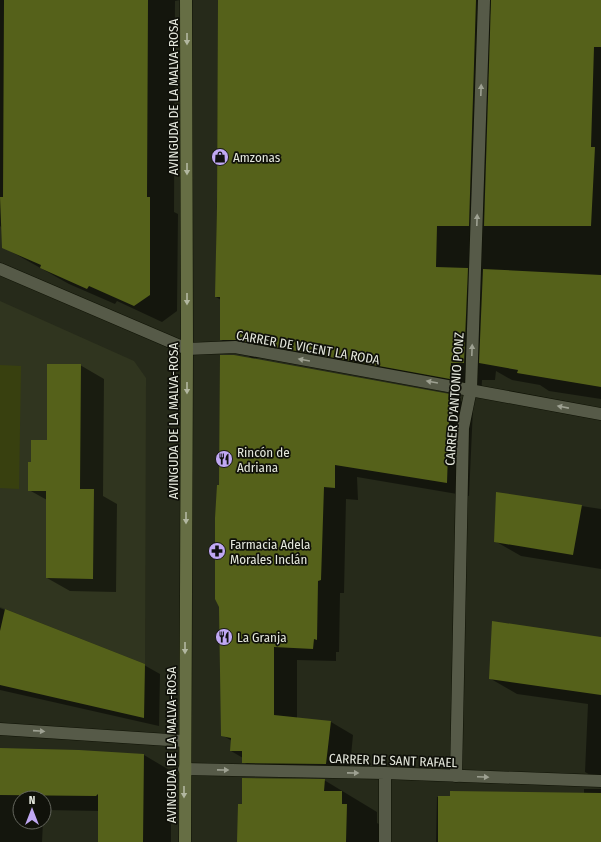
<svg xmlns="http://www.w3.org/2000/svg" width="601" height="842" viewBox="0 0 601 842" font-family="'Fira Sans Condensed',sans-serif">
<style>
.built{fill:#30351f}
.green{fill:#38400f}
.shadow{fill:#0007}
.building{fill:#55611a}
.lines{fill:none;stroke-linecap:round;stroke-linejoin:round}
.lane-casing{stroke:#0f1205;stroke-width:13}
.street-casing{stroke:#0f1205;stroke-width:13}
.secondary-casing{stroke:#0f1205;stroke-width:13}
.lane{stroke:#565a48;stroke-width:12}
.street{stroke:#565a48;stroke-width:12}
.secondary{stroke:#666e44;stroke-width:12}
.oneway{fill:#b2b7a0}
.oneway2{fill:#9ea192}
.labels{text-anchor:middle;stroke-width:3.5;stroke-linejoin:round;paint-order:stroke}
.street-label{font-size:13px;fill:#e5e8dd;stroke:#10110a}
.poi-label{font-size:13px;fill:#e5e8dd;stroke:#10110a;text-anchor:start}
</style>
<rect width="100%" height="100%" fill="#262a1a"/>
<path class="built" d="M 0,301 L 134,361 L 146,378 L 145,664 L 0,607 Z"/>
<path class="green" d="M 0,365 L 21,366 L 19,489 L 0,488 Z"/>
<path class="shadow" d="M 0,0 L 180,0 L 175,1 L 174,212 L 178,214 L 177,311 L 162,322 L 117,301 L 115,304 L 69,284 L 3,247 L 4,229 L 0,226 Z
M 219,0 L 601,0 L 601,399 L 549,391 L 540,385 L 512,380 L 496,371 L 495,380 L 482,380 L 481,396 L 268,357 L 252,358 L 221,340 L 221,300 L 216,297 Z
M 80,365 L 104,379 L 103,496 L 117,504 L 116,592 L 70,591 L 47,578 L 47,500 L 29,490 L 32,463 L 48,441 Z
M 450,395 L 473,408 L 469,496 L 357,477 L 358,500 L 346,499 L 344,593 L 340,593 L 339,652 L 336,652 L 336,661 L 297,660 L 297,718 L 331,722 L 353,735 L 349,777 L 266,775 L 243,762 L 243,758 L 231,751 L 232,741 L 222,735 L 220,607 L 216,518 Z
M 497,493 L 601,509 L 601,569 L 521,556 L 495,541 Z
M 0,608 L 144,665 L 160,674 L 159,726 L 0,690 Z
M 601,638 L 601,781 L 585,772 L 588,704 L 517,694 L 491,679 Z
M 0,749 L 144,755 L 171,771 L 171,842 L 99,842 L 99,811 L 44,810 L 44,798 L 20,798 L 20,822 L 43,822 L 42,842 L 0,842 Z
M 324,780 L 377,812 L 377,823 L 382,826 L 381,842 L 238,842 L 243,805 Z
M 584,789 L 601,789 L 601,842 L 436,842 L 437,797 L 584,794 Z"/>
<path class="building" d="M 4,0 L 148,0 L 147,197 L 150,197 L 150,295 L 134,306 L 89,286 L 87,289 L 40,268 L 41,265 L 2,248 L 0,197 L 3,197 Z
M 218,0 L 476,0 L 469,226 L 437,226 L 436,267 L 468,268 L 464,363 L 451,363 L 450,379 L 236,340 L 220,340 L 220,297 L 215,297 L 217,206 Z
M 491,0 L 601,0 L 601,47 L 594,47 L 591,147 L 595,147 L 591,226 L 484,226 Z
M 483,269 L 601,275 L 601,387 L 517,373 L 518,370 L 479,363 Z
M 220,355 L 234,355 L 450,394 L 447,483 L 335,465 L 335,488 L 324,487 L 321,580 L 318,581 L 317,640 L 314,639 L 313,649 L 274,647 L 274,715 L 331,721 L 326,764 L 242,763 L 242,751 L 230,751 L 231,738 L 221,736 L 219,607 L 215,599 L 215,518 L 217,485 L 219,485 Z
M 47,364 L 81,364 L 80,489 L 94,489 L 93,579 L 46,578 L 46,491 L 28,491 L 28,462 L 31,462 L 31,440 L 47,440 Z
M 496,492 L 582,505 L 573,555 L 494,542 Z
M 5,609 L 145,664 L 144,718 L 0,685 L 0,631 Z
M 492,621 L 601,637 L 601,695 L 489,679 Z
M 0,748 L 79,750 L 144,754 L 143,842 L 98,842 L 98,794 L 96,796 L 0,795 Z
M 242,778 L 325,779 L 324,791 L 342,791 L 342,804 L 347,804 L 346,842 L 237,842 L 238,804 L 242,804 Z
M 450,791 L 601,793 L 601,842 L 438,842 L 438,796 L 450,796 Z"/>
<g class="lines">
<g class="lane-casing">
<path id="lane" d="M 456,776 L 463,428 L 471,389"/>
</g>
<g class="street-casing">
<path id="street" d="M 0,269 L 187,349 L 235,347 L 601,414
M 471,389 L 484,0
M 0,729 L 184,741
M 184,769 L 385,773 L 601,781
M 385,773 L 385,842"/>
</g>
<g class="secondary-casing">
<path id="secondary" d="M 185,842 L 187,349 L 186,0"/>
</g>
<use href="#lane" class="lane"/>
<use href="#street" class="street"/>
<use href="#secondary" class="secondary"/>
</g>
<defs><path id="oneway-solid" d="M-6-.8H1V-3.2L6.5 0L1 3.2V.8H-6Z"/></defs>
<g class="oneway">
<use href="#oneway-solid" transform="translate(187 39) rotate(90)"/>
<use href="#oneway-solid" transform="translate(187 169) rotate(90)"/>
<use href="#oneway-solid" transform="translate(187 299) rotate(90)"/>
<use href="#oneway-solid" transform="translate(187 388) rotate(90)"/>
<use href="#oneway-solid" transform="translate(186 518) rotate(90)"/>
<use href="#oneway-solid" transform="translate(185 648) rotate(90)"/>
<use href="#oneway-solid" transform="translate(184 792) rotate(90)"/>
</g>
<g class="oneway2">
<use href="#oneway-solid" transform="translate(481 90) rotate(-88)"/>
<use href="#oneway-solid" transform="translate(477 220) rotate(-88)"/>
<use href="#oneway-solid" transform="translate(472 350) rotate(-88)"/>
<use href="#oneway-solid" transform="translate(304 360) rotate(-170)"/>
<use href="#oneway-solid" transform="translate(432 382) rotate(-170)"/>
<use href="#oneway-solid" transform="translate(563 407) rotate(-169)"/>
<use href="#oneway-solid" transform="translate(39 731) rotate(4)"/>
<use href="#oneway-solid" transform="translate(223 770) rotate(1)"/>
<use href="#oneway-solid" transform="translate(353 773) rotate(1)"/>
<use href="#oneway-solid" transform="translate(483 777) rotate(2)"/>
</g>
<defs>
<g id="shop-disc" transform="scale(0.9)"><circle r="9.5" fill="#c0a8f3" stroke="#10110a"/><path d="M-5-2.5h2.3a2.7 3.5 0 0 1 5.4 0H5L5.5 6h-11ZM-1.5-2.5h3a1.5 2.3 0 0 0-3 0Z" fill="#111"/></g>
<g id="restaurant-disc" transform="scale(0.9)"><circle r="9.5" fill="#c0a8f3" stroke="#10110a"/><path d="M-5-6h1v4h1v-4h1v4h1v-4h1v5L-1.5 .5V6h-2V.5L-5-1ZM5-6V6H3V1.5H1.5Q1.5-4 5-6Z" fill="#111"/></g>
<g id="pharmacy-disc" transform="scale(0.9)"><circle r="9.5" fill="#c0a8f3" stroke="#10110a"/><path d="M-2-6h4v4h4v4h-4v4h-4v-4h-4v-4h4Z" fill="#111"/></g>
</defs>
<g fill-rule="evenodd">
<use href="#shop-disc" x="220" y="157"/>
<use href="#restaurant-disc" x="224" y="459"/>
<use href="#pharmacy-disc" x="217" y="551"/>
<use href="#restaurant-disc" x="224" y="637"/>
</g>
<g class="labels">
<g class="street-label">
<text transform="translate(173 97) rotate(-90)" y="5">AVINGUDA DE LA MALVA-ROSA</text>
<text transform="translate(308 347) rotate(10)" y="5">CARRER DE VICENT LA RODA</text>
<text transform="translate(454 399) rotate(-86)" y="5">CARRER D'ANTONIO PONZ</text>
<text transform="translate(173 421) rotate(-90)" y="5">AVINGUDA DE LA MALVA-ROSA</text>
<text transform="translate(171 745) rotate(-90)" y="5">AVINGUDA DE LA MALVA-ROSA</text>
<text transform="translate(393 760) rotate(2)" y="5">CARRER DE SANT RAFAEL</text>
</g>
<g class="poi-label">
<text x="233" y="162">Amzonas</text>
<text x="237" y="457">Rincón de<tspan x="237" dy="15">Adriana</tspan></text>
<text x="230" y="549">Farmacia Adela<tspan x="230" dy="15">Morales Inclán</tspan></text>
<text x="237" y="642">La Granja</text>
</g>
</g>
<g transform="translate(32 810)"><circle r="19" fill="#10110a" stroke="#65675e"/>
<path d="M0-3L7 15L0 10L-7 15Z" fill="#c0a8f3"/>
<text y="-6" font-size="11" font-weight="bold" text-anchor="middle" fill="#e5e8dd">N</text>
</g>
</svg>
